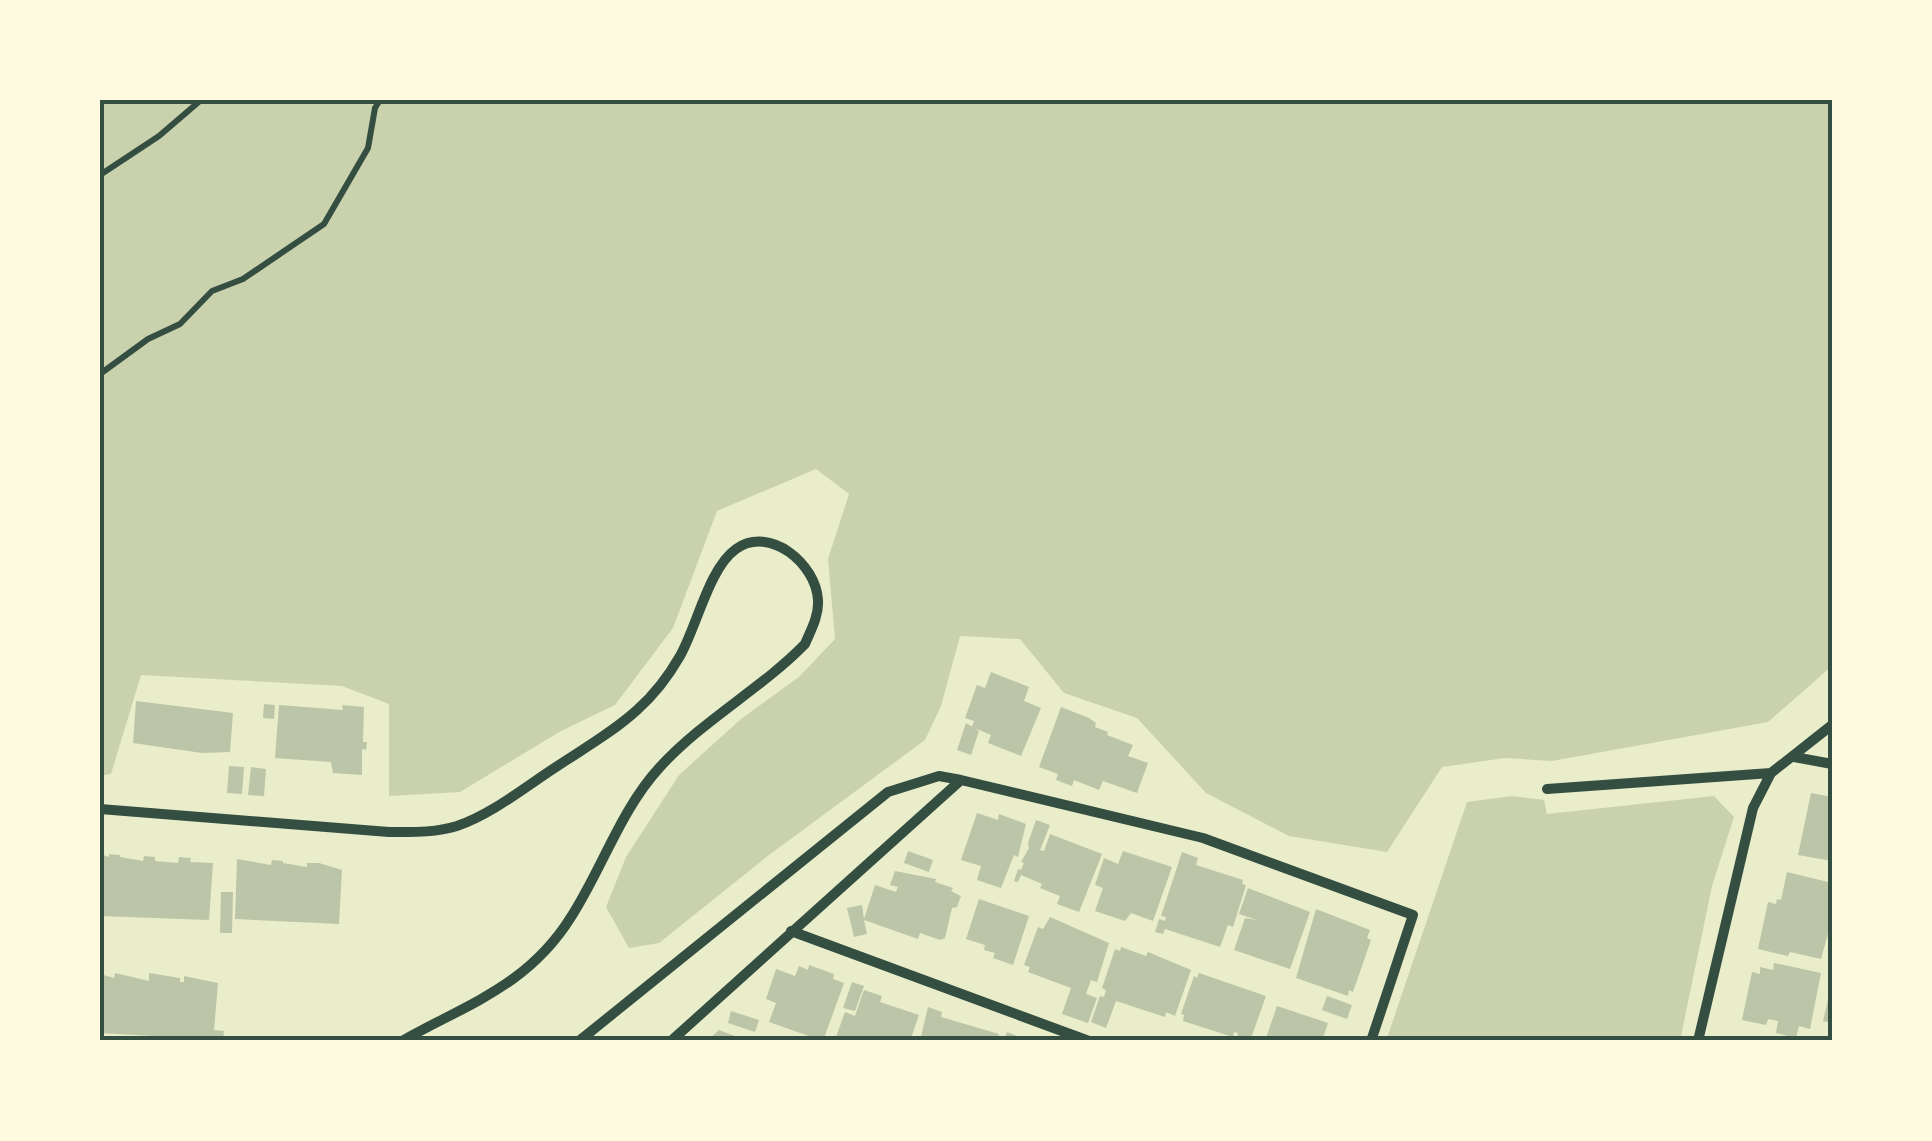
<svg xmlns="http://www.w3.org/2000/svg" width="1932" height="1141" viewBox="0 0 1932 1141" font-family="'Titillium Web',sans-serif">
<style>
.green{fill:#cad2ad}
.building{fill:#bcc5a7}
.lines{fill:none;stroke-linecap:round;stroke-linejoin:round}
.path{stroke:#344e41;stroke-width:6}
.minor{stroke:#344e41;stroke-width:10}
.neatline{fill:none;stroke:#344e41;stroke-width:4}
</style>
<rect width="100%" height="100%" fill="#e9edc9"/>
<path class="green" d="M 100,100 L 1832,100 L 1832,666 L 1768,722 L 1552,761 L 1505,758 L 1442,767 L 1387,852 L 1289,836 L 1206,793 L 1137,718 L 1064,693 L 1020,639 L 960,636 L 941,706 L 925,740 L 769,855 L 659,943 L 629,948 L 606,907 L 626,857 L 679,775 L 741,719 L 799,677 L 835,639 L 828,559 L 849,494 L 816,469 L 717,511 L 673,628 L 615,705 L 561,731 L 460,792 L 389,796 L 389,704 L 342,686 L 141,675 L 111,774 L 100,776 Z
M 1512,796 L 1544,800 L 1547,814 L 1714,796 L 1734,817 L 1712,886 L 1680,1041 L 1386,1041 L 1467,802 Z"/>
<path class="building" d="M 991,672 L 1029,687 L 1024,701 L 1041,708 L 1021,756 L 988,743 L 991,735 L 972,727 L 974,721 L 965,718 L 977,685 L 985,688 Z
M 136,701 L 233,713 L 230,752 L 202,753 L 133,743 Z
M 264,704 L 275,705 L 274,719 L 263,718 Z
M 279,705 L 343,710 L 342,705 L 364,707 L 363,742 L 367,742 L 366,750 L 362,749 L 362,775 L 333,773 L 331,762 L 275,758 Z
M 1061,707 L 1089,718 L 1096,723 L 1095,727 L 1108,732 L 1107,735 L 1133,745 L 1128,756 L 1148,763 L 1137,793 L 1103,781 L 1099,790 L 1074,780 L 1072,786 L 1056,780 L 1058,774 L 1039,767 Z
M 966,723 L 979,731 L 971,755 L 957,750 Z
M 229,766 L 244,767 L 242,794 L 227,793 Z
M 251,767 L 266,769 L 264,796 L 248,795 Z
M 1811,793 L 1832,797 L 1832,861 L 1798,855 Z
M 977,813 L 998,820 L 999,814 L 1026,824 L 1018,857 L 1014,855 L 1001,888 L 977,880 L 981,866 L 961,860 Z
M 1036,820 L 1050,825 L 1040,850 L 1044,851 L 1050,834 L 1102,854 L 1079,912 L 1057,904 L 1060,896 L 1040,888 L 1042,884 L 1021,875 L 1018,882 L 1014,881 L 1018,869 L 1021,870 L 1024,863 L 1021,862 L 1029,848 L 1028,843 Z
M 908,851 L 933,860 L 929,872 L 904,863 Z
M 1123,851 L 1172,867 L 1153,921 L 1131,913 L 1125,921 L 1095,911 L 1103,888 L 1095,885 L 1104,858 L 1118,864 Z
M 1182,852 L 1198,858 L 1196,865 L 1243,880 L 1242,884 L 1246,885 L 1233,927 L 1228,925 L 1220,947 L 1165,929 L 1163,934 L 1155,932 L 1159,919 L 1165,921 L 1166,917 L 1161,916 Z
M 100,854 L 109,857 L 109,854 L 120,855 L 120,857 L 143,861 L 144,856 L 155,857 L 155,861 L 178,863 L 179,857 L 191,858 L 190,862 L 213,863 L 209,920 L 100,916 Z
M 237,859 L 271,865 L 272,860 L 283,861 L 283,863 L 307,867 L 307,863 L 319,863 L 342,870 L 339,924 L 235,919 Z
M 895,871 L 936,879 L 935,882 L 953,888 L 951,891 L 961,896 L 957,907 L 952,908 L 945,938 L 940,940 L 920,933 L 918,939 L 864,920 L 867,934 L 854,937 L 847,908 L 862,905 L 864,919 L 875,885 L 896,892 L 898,887 L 890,885 Z
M 1787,872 L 1832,883 L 1832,919 L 1821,959 L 1790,952 L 1788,956 L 1758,949 L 1768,902 L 1776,904 L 1777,899 L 1781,900 Z
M 1248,888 L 1310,912 L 1290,969 L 1234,950 L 1245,918 L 1257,920 L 1239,914 Z
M 221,892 L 233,892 L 232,933 L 220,933 Z
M 979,899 L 1029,916 L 1013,965 L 993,958 L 995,953 L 984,950 L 985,945 L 966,939 Z
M 1316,909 L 1370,930 L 1367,938 L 1371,940 L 1353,992 L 1349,990 L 1348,996 L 1296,978 Z
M 1050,917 L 1109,943 L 1097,982 L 1091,980 L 1086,994 L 1097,998 L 1088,1023 L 1062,1014 L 1071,988 L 1028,972 L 1030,967 L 1024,965 L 1038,927 L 1043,929 Z
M 1121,947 L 1146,956 L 1148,952 L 1191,970 L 1175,1016 L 1166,1012 L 1165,1017 L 1116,1001 L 1106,1028 L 1091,1022 L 1100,996 L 1104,997 L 1106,990 L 1102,988 L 1115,949 L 1120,951 Z
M 1774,963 L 1821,973 L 1810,1029 L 1799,1026 L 1796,1038 L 1776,1033 L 1778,1021 L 1768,1019 L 1766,1025 L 1742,1020 L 1752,972 L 1760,974 L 1760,967 L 1773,970 Z
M 809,965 L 834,974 L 833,979 L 844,983 L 823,1041 L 769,1022 L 776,1003 L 766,999 L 776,969 L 795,976 L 799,966 L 808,970 Z
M 115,973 L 149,981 L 149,973 L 180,978 L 180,982 L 184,982 L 184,976 L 218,983 L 214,1030 L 224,1031 L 223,1040 L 100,1033 L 100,974 L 114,978 Z
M 1199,973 L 1266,996 L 1250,1041 L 1237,1037 L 1238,1033 L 1234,1032 L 1233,1037 L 1183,1021 L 1184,1015 L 1181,1014 L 1194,976 L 1197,978 Z
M 852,982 L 864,986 L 855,1011 L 843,1008 Z
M 864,990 L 882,996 L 880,1002 L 919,1015 L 910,1041 L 835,1040 L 845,1012 L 855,1016 Z
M 1327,996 L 1352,1005 L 1347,1019 L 1322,1010 Z
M 1828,1000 L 1832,1001 L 1832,1023 L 1823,1021 Z
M 1277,1006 L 1328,1023 L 1322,1041 L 1265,1041 Z
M 928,1007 L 942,1012 L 941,1017 L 999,1034 L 997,1041 L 920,1041 Z
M 731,1011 L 759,1020 L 755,1032 L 728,1023 Z
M 719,1030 L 748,1041 L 707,1041 Z
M 1007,1032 L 1020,1037 L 1018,1041 L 1004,1041 Z"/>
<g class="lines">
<path class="path" d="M 100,175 L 159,136 L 201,100
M 100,374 L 148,339 L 180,324 L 212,291 L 243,279 L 324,224 L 368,148 L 375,108 L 380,100"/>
<path class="minor" d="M 1794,757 L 1832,764
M 1547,789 L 1771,773
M 100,809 L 389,832 C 412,832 434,833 457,826 C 492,814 525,787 556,767 C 583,749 613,732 637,710 C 655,694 668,677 680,656 C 697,626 709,568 736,549 C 770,525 816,564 818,600 C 819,616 811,630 805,644 C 761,689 703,720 660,767 C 621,809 602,869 571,917 C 528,986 467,1004 402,1041
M 791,931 L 1089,1041
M 579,1041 L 888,792 L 939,776 L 961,780
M 671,1041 L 961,780 L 1203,838 L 1413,915 L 1371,1041
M 1698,1041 L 1753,808 L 1771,773 L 1832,725"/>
</g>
<rect width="1932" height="1141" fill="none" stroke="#fefae0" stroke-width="205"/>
<rect x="102" y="102" width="1728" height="936" class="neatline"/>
</svg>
